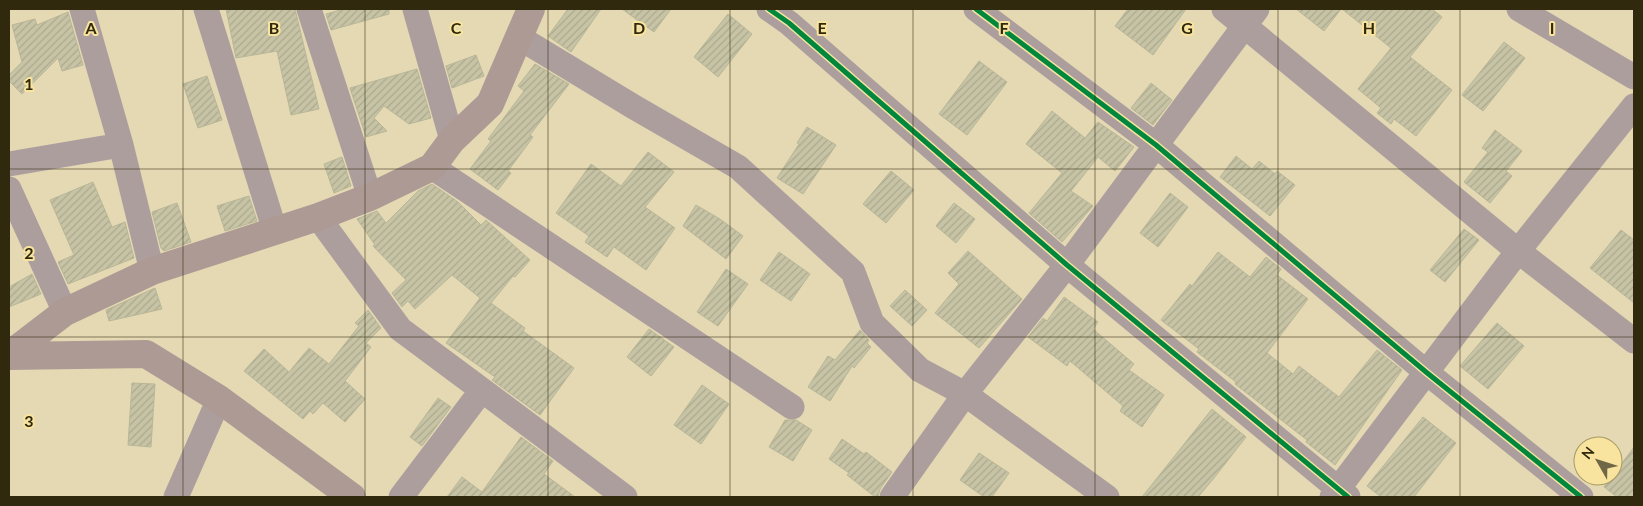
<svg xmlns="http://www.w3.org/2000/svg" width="1643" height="506" viewBox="0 0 1643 506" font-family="Lato,sans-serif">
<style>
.building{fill:url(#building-hatch);stroke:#b9b698}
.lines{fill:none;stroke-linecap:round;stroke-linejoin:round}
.minor{stroke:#ad9e9e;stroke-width:25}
.major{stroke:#ad9a94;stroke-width:28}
.cycleway-casing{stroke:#f8e49f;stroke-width:8}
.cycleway{stroke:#00873e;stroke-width:5}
.grid{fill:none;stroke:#31290d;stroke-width:1;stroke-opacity:0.55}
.grid-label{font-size:16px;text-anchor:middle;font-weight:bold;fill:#31290d;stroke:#f8e49f;stroke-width:4;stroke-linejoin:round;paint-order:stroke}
</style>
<defs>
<pattern id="building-hatch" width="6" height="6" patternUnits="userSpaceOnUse" patternTransform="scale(1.25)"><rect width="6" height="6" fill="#c7c4a6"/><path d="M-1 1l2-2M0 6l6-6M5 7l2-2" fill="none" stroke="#aba88e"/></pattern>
</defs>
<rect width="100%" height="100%" fill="#e4d9b3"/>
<path class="building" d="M 226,9 L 295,9 L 319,109 L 291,115 L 277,51 L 236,58 Z
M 344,9 L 389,9 L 389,14 L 331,30 L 326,14 Z
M 568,9 L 601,9 L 571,52 L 548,36 Z
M 622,9 L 671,9 L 654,32 Z
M 1128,9 L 1186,9 L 1153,55 L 1115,26 Z
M 1296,9 L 1341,9 L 1324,31 Z
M 1342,9 L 1432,9 L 1442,17 L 1410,57 L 1452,90 L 1416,136 L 1394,119 L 1391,124 L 1377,113 L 1381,108 L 1358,89 L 1391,48 Z
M 68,12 L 83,65 L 62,71 L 58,58 L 22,94 L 9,81 L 9,75 L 22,62 L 12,25 L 35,19 L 37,25 Z
M 728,14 L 752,34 L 718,77 L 694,57 Z
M 1504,42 L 1525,58 L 1483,111 L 1462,95 Z
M 476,55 L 484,76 L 452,88 L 446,66 Z
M 979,61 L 1007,82 L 967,135 L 939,114 Z
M 535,64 L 569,84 L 530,135 L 533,137 L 508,171 L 511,173 L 498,190 L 470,169 L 491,141 L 488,139 L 524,91 L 518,86 Z
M 417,69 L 431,118 L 409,124 L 384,106 L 374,118 L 387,131 L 366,137 L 350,88 Z
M 207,76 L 222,120 L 198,128 L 183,84 Z
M 1151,83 L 1172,100 L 1153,125 L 1131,108 Z
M 1052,111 L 1085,138 L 1098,122 L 1134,147 L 1115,171 L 1098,157 L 1071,191 L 1093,206 L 1062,242 L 1029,213 L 1062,173 L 1026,144 Z
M 807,127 L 836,145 L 803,194 L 777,178 L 799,144 L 797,143 Z
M 1495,130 L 1522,151 L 1506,171 L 1512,176 L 1490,203 L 1464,182 L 1488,152 L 1482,148 Z
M 648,152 L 674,172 L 645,207 L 675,228 L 646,270 L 614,247 L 607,257 L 585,242 L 589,236 L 556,213 L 591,164 L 621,186 Z
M 1236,156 L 1252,169 L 1259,161 L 1275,174 L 1277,171 L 1295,185 L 1270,216 L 1220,177 Z
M 342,157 L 351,186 L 334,193 L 324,164 Z
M 891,171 L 914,190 L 886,223 L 863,204 Z
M 93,182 L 112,227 L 125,222 L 134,258 L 68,284 L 58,262 L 74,255 L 50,200 Z
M 432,184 L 458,202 L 481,225 L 486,220 L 530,260 L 515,277 L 513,276 L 491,303 L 525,328 L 523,331 L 574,368 L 540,415 L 492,380 L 495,377 L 446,343 L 480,298 L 452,275 L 415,309 L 408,301 L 402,307 L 392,293 L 406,280 L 373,246 L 375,245 L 357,219 L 377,211 L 386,223 L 418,191 Z
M 1170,193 L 1188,207 L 1158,247 L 1140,233 Z
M 249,196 L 257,221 L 225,231 L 217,206 Z
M 177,203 L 191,242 L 164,251 L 161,248 L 152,212 Z
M 954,203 L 975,219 L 956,243 L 936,226 Z
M 696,205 L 720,219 L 743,236 L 726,259 L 683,226 Z
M 1464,229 L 1479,240 L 1445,282 L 1430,270 Z
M 1621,230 L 1634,240 L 1634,303 L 1590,268 Z
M 968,251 L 1022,299 L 979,348 L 935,313 L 959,284 L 948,273 Z
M 779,252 L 810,274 L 791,301 L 760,280 Z
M 1218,252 L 1250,277 L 1266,257 L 1281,269 L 1277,275 L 1308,299 L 1267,353 L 1293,374 L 1299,366 L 1339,397 L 1377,350 L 1402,370 L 1335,465 L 1306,442 L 1307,440 L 1235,384 L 1236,382 L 1197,352 L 1199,349 L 1161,320 L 1190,284 L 1192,286 Z
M 726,269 L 748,284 L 718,326 L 697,312 Z
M 32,274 L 41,294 L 9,307 L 9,287 Z
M 155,288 L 162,309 L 109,321 L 106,310 Z
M 905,290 L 927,310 L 912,326 L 890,306 Z
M 1064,297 L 1098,322 L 1093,329 L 1134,364 L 1129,370 L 1164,395 L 1142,427 L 1120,411 L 1123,406 L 1070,361 L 1067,366 L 1028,337 L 1043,318 L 1047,321 Z
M 368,310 L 381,328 L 366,343 L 371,347 L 345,381 L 365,399 L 345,422 L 323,403 L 313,414 L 310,411 L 303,419 L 244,371 L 264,349 L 289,372 L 309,348 L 329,364 L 359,326 L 355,323 Z
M 1497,323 L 1524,346 L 1488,389 L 1460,366 Z
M 649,329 L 674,347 L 651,376 L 627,357 Z
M 860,330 L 869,340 L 867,343 L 871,347 L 854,368 L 852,366 L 830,401 L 808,387 L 828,356 L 835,360 Z
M 132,383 L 155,384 L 151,447 L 128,445 Z
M 702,385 L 729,404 L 701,444 L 674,425 Z
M 438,398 L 451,407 L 422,446 L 410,437 Z
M 1212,409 L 1246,437 L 1214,478 L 1198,497 L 1142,497 Z
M 1423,417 L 1456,443 L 1414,497 L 1381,497 L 1367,486 Z
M 785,420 L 796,420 L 812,430 L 793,461 L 769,447 Z
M 521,437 L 553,461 L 544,474 L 575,497 L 447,497 L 462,477 L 482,492 Z
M 842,439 L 864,454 L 866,452 L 892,472 L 880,489 L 878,497 L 875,497 L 847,475 L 849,473 L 829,459 Z
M 1634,447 L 1634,497 L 1617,497 L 1604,487 Z
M 979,453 L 1009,473 L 992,497 L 984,497 L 960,480 Z"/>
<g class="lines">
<path class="minor" d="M 82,9 L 121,145 L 152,271
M 206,9 L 275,231
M 309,9 L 370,197
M 415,9 L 452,140
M 769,9 L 789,23 L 1067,265 L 1348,497
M 976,9 L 1156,145 L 1426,372 L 1581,497
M 1224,9 L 1518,251 L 1634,341
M 1519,9 L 1634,77
M 520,38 L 634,107 L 738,167 L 853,272 L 872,323 L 920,370 L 965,394 L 1107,497
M 9,164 L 121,145
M 432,167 L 792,407
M 9,189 L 65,312
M 318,217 L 400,329 L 482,390 L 401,497
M 482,390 L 625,497
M 176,497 L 219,399
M 892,497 L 965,394 L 1067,265 L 1257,9
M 1332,497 L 1518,251 L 1634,106"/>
<path class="major" d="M 9,355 L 65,312 L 152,271 L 318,217 L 370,197 L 432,167 L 452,140 L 490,104 L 531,9
M 9,356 L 146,354 L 219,399 L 352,497"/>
<g class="cycleway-casing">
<path id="cycleway" d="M 769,9 L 789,23 L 1067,265 L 1348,497
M 976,9 L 1156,145 L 1426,372 L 1581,497"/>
</g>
<use href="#cycleway" class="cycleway"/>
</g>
<path class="grid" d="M 183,9 L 183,497M 365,9 L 365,497M 548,9 L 548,497M 730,9 L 730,497M 913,9 L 913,497M 1095,9 L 1095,497M 1278,9 L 1278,497M 1460,9 L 1460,497M 9,169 L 1634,169M 9,337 L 1634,337"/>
<g class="grid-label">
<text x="91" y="34">A</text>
<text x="274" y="34">B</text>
<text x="456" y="34">C</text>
<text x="639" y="34">D</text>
<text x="822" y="34">E</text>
<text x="1004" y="34">F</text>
<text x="1187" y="34">G</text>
<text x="1369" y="34">H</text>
<text x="1552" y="34">I</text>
<text x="29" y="90">1</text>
<text x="29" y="259">2</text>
<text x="29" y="427">3</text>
</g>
<rect width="1643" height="506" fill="none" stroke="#31290d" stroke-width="20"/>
<g transform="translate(1598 461) rotate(309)"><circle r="24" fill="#f8e49f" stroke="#a89965"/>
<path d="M0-4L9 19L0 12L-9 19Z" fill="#706747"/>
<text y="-8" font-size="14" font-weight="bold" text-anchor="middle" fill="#31290d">N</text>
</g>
</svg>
